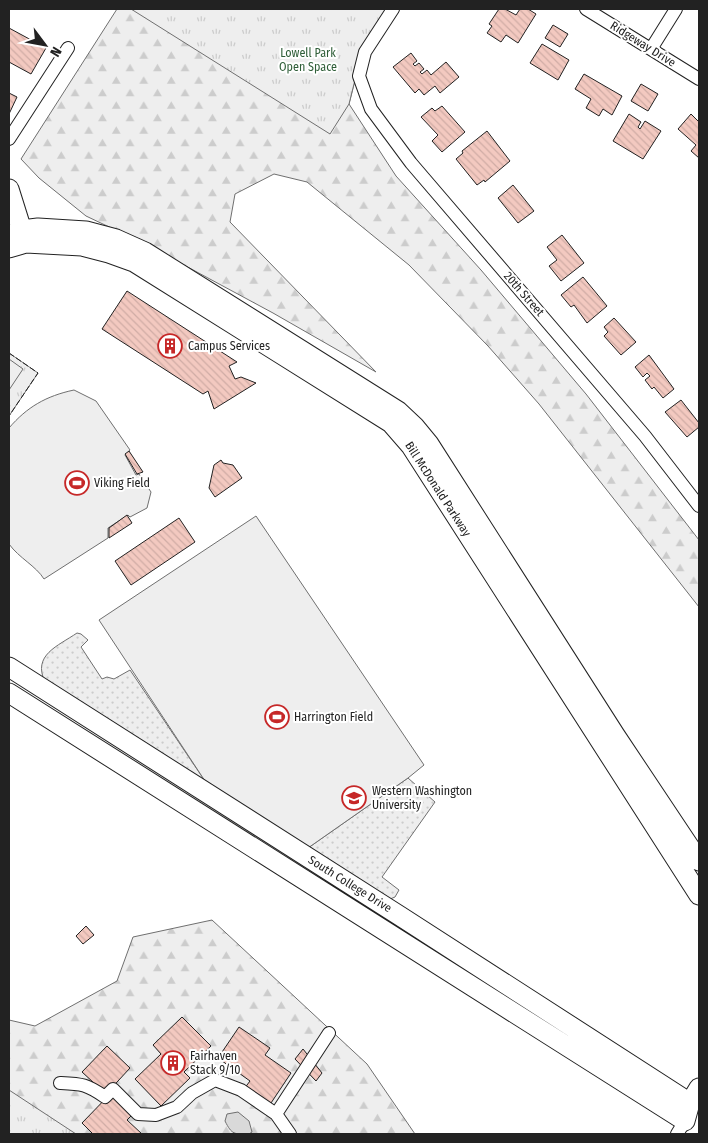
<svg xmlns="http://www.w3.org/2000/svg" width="708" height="1143" viewBox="0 0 708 1143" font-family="'Fira Sans Condensed',sans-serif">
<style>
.grass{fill:url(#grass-dots);stroke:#6f6f6f}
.forest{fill:url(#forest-firs);stroke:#6f6f6f}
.park{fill:url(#park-tufts);stroke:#6f6f6f}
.garden{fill:#eee;stroke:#6f6f6f}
.water{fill:#d9d9d9;stroke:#6f6f6f}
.building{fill:url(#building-back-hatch);stroke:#222}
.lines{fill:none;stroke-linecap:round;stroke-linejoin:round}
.street-casing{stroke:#222;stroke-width:14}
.secondary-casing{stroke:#222;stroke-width:21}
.street{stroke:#fff;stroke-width:12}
.secondary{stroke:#fff;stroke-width:19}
.fence{stroke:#222;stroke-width:1;stroke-dasharray:6 2.5;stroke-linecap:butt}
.labels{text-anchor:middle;stroke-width:4;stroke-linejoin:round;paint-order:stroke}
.street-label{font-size:12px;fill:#222;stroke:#fff}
.park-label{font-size:12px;fill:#2f5e38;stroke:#fff}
.poi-label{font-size:12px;fill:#222;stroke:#fff;text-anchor:start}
</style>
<defs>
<pattern id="grass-dots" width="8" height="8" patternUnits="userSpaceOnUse" patternTransform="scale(1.25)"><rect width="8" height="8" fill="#eee"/><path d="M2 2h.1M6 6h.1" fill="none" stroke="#ccc" stroke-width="1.8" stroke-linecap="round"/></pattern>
<pattern id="forest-firs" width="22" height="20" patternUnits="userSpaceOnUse" patternTransform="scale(1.25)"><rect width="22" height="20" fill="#eee"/><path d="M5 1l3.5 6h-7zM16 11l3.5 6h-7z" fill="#ccc"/></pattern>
<pattern id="park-tufts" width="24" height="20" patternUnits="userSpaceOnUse" patternTransform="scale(1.25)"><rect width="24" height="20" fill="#eee"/><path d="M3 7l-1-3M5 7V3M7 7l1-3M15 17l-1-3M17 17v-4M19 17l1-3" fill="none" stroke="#ccc"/></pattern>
<pattern id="building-back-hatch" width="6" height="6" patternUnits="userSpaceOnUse" patternTransform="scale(1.25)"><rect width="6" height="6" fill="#f3c9c0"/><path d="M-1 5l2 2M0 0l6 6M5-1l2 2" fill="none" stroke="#d0aca5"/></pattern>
</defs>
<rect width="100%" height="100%" fill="#fff"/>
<path class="grass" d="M 77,633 L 81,634 L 88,640 L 81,647 L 102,679 L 107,677 L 114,679 L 130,670 L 207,784 L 45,682 C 32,655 58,646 77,633 Z
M 408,778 L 435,802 L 382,877 L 399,890 L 395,897 L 390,899 L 308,848 Z"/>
<path class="forest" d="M 117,9 L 389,9 L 362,52 L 349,104 L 396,176 L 481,270 L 586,394 L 699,540 L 699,607 L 539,404 L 488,346 L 409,265 L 307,182 L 274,174 L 235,194 L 230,222 L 376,372 L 273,313 L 143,243 L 86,216 L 39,178 L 21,159 Z
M 212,920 L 367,1064 L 415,1134 L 9,1134 L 9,1020 L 35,1026 L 117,981 L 133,937 Z"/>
<path class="park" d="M 131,9 L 389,9 L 362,52 L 349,104 L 330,134 Z
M 9,353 L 38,373 L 9,416 Z
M 9,1090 L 76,1134 L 9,1134 Z"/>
<path class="garden" d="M 9,359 L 23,369 L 9,390 Z
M 74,390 L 96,401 L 130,450 L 125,455 L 136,475 L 139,474 L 151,492 L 147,508 L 130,517 L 128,515 L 108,528 L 108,538 L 44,579 C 36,566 19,558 9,544 L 9,428 C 27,407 46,396 74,390 Z
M 256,516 L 424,765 L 408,778 L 308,848 L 207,784 L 99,620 Z"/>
<path class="water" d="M 238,1112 L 249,1121 L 252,1132 L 249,1134 C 234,1134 232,1135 225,1121 L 227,1114 Z"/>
<path class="building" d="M 499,9 L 505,9 L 516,15 L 520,9 L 528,9 L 536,14 L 518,43 L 506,35 L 501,42 L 487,33 L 492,26 L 489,24 Z
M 553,25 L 568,34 L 560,47 L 545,38 Z
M 9,28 L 46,48 L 31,74 L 9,62 Z
M 542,44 L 569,60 L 558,80 L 530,63 Z
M 411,53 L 417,61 L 413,64 L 415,66 L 419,63 L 424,69 L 420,72 L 422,74 L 427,70 L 431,75 L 446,62 L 459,77 L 440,93 L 435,86 L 424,95 L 419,89 L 415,93 L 393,67 Z
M 584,74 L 622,96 L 612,115 L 603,109 L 599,116 L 586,108 L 591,99 L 575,89 Z
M 641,84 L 658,94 L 648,111 L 631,101 Z
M 9,93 L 17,97 L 9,114 Z
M 442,106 L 465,132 L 442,152 L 432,141 L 438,135 L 421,117 L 432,108 L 435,111 Z
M 629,114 L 641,122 L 638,127 L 640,129 L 645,121 L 661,131 L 643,159 L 613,141 Z
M 691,114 L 699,122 L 699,158 L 691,151 L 696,145 L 678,129 Z
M 487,131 L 510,161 L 485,182 L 484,180 L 477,185 L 456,159 L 463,153 L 462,151 Z
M 513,185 L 534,211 L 518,223 L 498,198 Z
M 562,235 L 584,263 L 561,281 L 549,266 L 557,260 L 547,247 Z
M 583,277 L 607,306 L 587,323 L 574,305 L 571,307 L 561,295 Z
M 127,291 L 237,362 L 229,366 L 235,379 L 241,377 L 256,383 L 214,409 L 208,391 L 203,394 L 102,329 Z
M 614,318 L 636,342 L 621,355 L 604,336 L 608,332 L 604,327 Z
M 649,355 L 674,389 L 663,398 L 654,387 L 652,389 L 645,380 L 650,376 L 647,373 L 643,377 L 635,367 Z
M 681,400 L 699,423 L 699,427 L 687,437 L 665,412 Z
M 129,451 L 143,472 L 137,474 L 125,454 Z
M 221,460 L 223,463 L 233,465 L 242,478 L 215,497 L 209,488 L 214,465 Z
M 127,515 L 132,523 L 109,538 L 109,528 Z
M 179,518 L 195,542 L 131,585 L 115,561 Z
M 86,926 L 94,935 L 83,944 L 76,936 Z
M 182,1017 L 211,1046 L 184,1072 L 190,1078 L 161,1106 L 135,1079 L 161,1054 L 153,1045 Z
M 239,1027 L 270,1048 L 265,1055 L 291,1073 L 269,1106 L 244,1089 L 250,1081 L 218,1058 Z
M 107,1046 L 130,1068 L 106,1094 L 82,1072 Z
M 303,1049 L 322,1073 L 316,1081 L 295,1059 Z
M 112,1092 L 134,1113 L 127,1120 L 142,1134 L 93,1134 L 82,1123 Z"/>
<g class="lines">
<g class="street-casing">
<path id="street" d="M 393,9 L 365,52 L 359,76 L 371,109 L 411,163 L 645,436 L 699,506
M 586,9 L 699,79
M 651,49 L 676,9
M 9,139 L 68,48
M 60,1083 C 82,1084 86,1084 105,1097 L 113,1089 L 138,1114 L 156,1115 L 177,1107 L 192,1093 L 215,1080 L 241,1090 L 276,1114
M 290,1134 L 276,1114 L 329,1033
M 677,1134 L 685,1121"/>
</g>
<g class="secondary-casing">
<path id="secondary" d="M 9,189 L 25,240
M 9,235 L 22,230 L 38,228 L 86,231 L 116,239 L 145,252 L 398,411 L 415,427 L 429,444 L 615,735 L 699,861
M 9,248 L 26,243 L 82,246 L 109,253 L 134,262 L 391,423 L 411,446 L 699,895
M 9,667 L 400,916 L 690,1103
M 9,693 L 685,1121 L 690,1103 L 699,1088"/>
</g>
<use href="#street" class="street"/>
<use href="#secondary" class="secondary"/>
<path class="fence" d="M 9,353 L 38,373 L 9,416"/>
</g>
<defs>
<g id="building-ring" transform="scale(1.25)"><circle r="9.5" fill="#fff" stroke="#c62828" stroke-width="1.5"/><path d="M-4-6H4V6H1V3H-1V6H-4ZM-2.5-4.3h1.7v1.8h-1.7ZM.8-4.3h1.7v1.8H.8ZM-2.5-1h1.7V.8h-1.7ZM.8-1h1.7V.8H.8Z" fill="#c62828"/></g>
<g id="stadium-ring" transform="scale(1.25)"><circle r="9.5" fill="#fff" stroke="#c62828" stroke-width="1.5"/><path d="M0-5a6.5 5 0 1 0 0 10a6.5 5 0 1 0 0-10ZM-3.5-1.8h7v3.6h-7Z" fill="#c62828"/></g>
<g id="university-ring" transform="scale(1.25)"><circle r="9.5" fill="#fff" stroke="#c62828" stroke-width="1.5"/><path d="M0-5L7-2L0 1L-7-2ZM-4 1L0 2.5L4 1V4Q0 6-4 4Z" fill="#c62828"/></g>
</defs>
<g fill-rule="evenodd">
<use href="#building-ring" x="170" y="346"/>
<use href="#stadium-ring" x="77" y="483"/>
<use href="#stadium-ring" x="277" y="717"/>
<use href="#university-ring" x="354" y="798"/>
<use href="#building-ring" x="173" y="1063"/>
</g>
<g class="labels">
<g class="street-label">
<text transform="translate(643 44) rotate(32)" y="4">Ridgeway Drive</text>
<text transform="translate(524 294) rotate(49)" y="4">20th Street</text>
<text transform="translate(438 489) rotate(57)" y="4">Bill McDonald Parkway</text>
<text transform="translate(350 884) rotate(32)" y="4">South College Drive</text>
</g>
<g class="park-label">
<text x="308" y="57">Lowell Park<tspan x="308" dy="14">Open Space</tspan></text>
</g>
<g class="poi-label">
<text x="188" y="350">Campus Services</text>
<text x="94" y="487">Viking Field</text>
<text x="294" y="721">Harrington Field</text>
<text x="372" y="795">Western Washington<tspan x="372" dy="14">University</tspan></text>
<text x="190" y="1060">Fairhaven<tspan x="190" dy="14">Stack 9/10</tspan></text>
</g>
</g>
<rect width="708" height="1143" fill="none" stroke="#222222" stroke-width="20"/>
<g transform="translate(45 45) rotate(122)" stroke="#ffffff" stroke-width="4" paint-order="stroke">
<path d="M0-4L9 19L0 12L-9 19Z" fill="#222222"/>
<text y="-8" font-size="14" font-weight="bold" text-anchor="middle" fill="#222222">N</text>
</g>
</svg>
